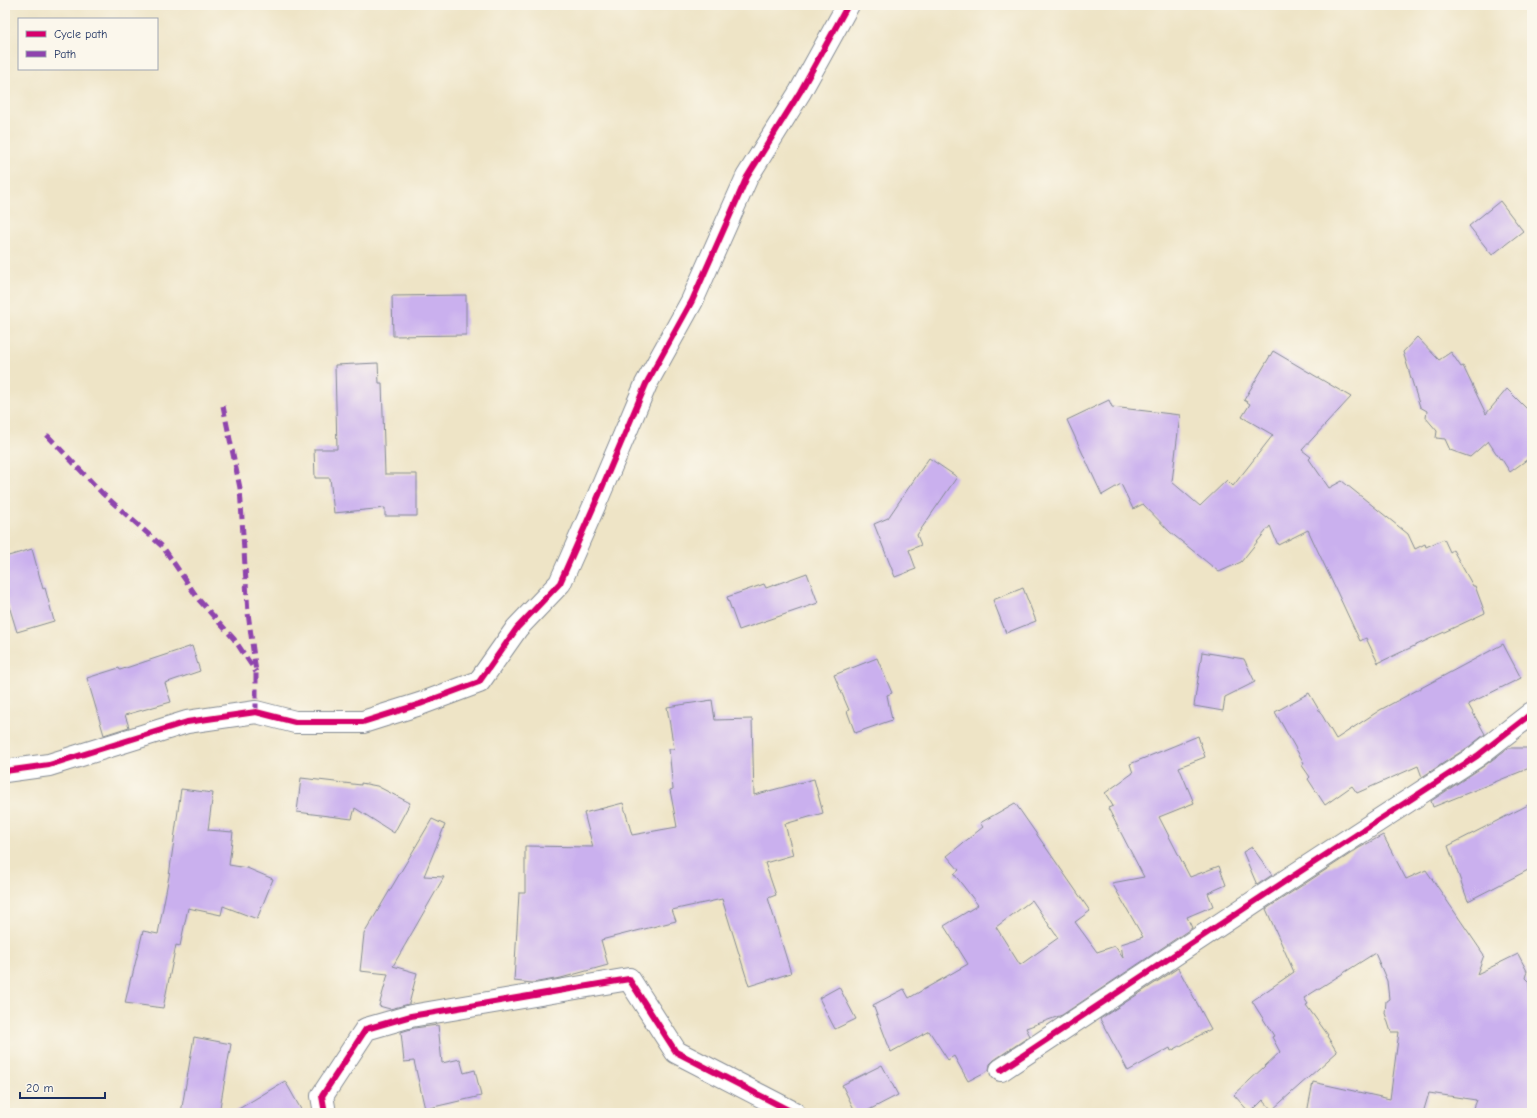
<svg xmlns="http://www.w3.org/2000/svg" width="1537" height="1118" viewBox="0 0 1537 1118" font-family="'Comic Neue',sans-serif">
<style>
.building{fill:#cab0ee;fill-rule:evenodd}
.lines{fill:none;stroke-linecap:round;stroke-linejoin:round}
.minor-casing{stroke:#848a92;stroke-width:24}
.minor{stroke:#fff;stroke-width:22}
.quiet{stroke:#8e44ad;stroke-width:5;stroke-dasharray:10 5;stroke-linecap:butt}
.cycleway-casing{stroke:#fbf7ec;stroke-width:8}
.cycleway{stroke:#d6006c;stroke-width:6}
</style>
<rect width="100%" height="100%" fill="#fbf7ec"/>
<filter id="ink" filterUnits="userSpaceOnUse"><feTurbulence type="fractalNoise" baseFrequency=".025" numOctaves="2"/><feDisplacementMap in="SourceGraphic" scale="8" xChannelSelector="R" yChannelSelector="G"/><feConvolveMatrix kernelMatrix="1 2 1 2 8 2 1 2 1" color-interpolation-filters="sRGB"/></filter>
<filter id="wash" filterUnits="userSpaceOnUse"><feTurbulence type="fractalNoise" baseFrequency=".012" numOctaves="4" result="noise"/><feDisplacementMap in="SourceGraphic" scale="16" xChannelSelector="R" yChannelSelector="G"/><feGaussianBlur stdDeviation="0.9" result="paint"/><feColorMatrix in="noise" values="0 0 0 0 0 0 0 0 0 0 0 0 0 0 0 0 0 1.4 0 .05"/><feComposite in="paint" operator="in"/></filter>
<g filter="url(#wash)">
<rect width="100%" height="100%" fill="#eee4c6"/>
<g id="blocks">
<path class="building" d="M 1500,201 L 1523,231 L 1492,255 L 1469,226 Z
M 466,295 L 466,335 L 393,336 L 392,296 Z
M 1417,337 L 1439,360 L 1451,352 L 1461,367 L 1463,366 L 1486,414 L 1507,389 L 1532,414 L 1532,456 L 1510,472 L 1501,458 L 1500,459 L 1488,441 L 1470,457 L 1450,450 L 1445,439 L 1436,438 L 1437,431 L 1426,418 L 1427,411 L 1420,407 L 1403,352 Z
M 1273,351 L 1351,397 L 1302,450 L 1311,457 L 1309,459 L 1329,488 L 1342,481 L 1408,534 L 1415,549 L 1425,544 L 1426,547 L 1444,539 L 1450,552 L 1453,550 L 1473,586 L 1475,586 L 1485,613 L 1378,663 L 1366,638 L 1360,641 L 1308,530 L 1278,545 L 1270,526 L 1241,562 L 1219,572 L 1170,532 L 1143,504 L 1133,509 L 1121,484 L 1102,495 L 1067,420 L 1109,400 L 1112,407 L 1180,415 L 1172,482 L 1200,506 L 1227,480 L 1233,486 L 1273,435 L 1242,417 L 1250,404 L 1244,400 Z
M 378,363 L 379,383 L 382,383 L 385,474 L 417,474 L 417,516 L 385,516 L 385,508 L 334,513 L 330,478 L 315,478 L 314,449 L 337,449 L 335,365 Z
M 929,458 L 957,477 L 917,535 L 921,545 L 909,550 L 916,569 L 895,577 L 874,524 L 888,518 Z
M 32,549 L 43,589 L 45,588 L 54,621 L 17,632 L 5,593 L 5,557 Z
M 807,573 L 818,603 L 739,630 L 727,597 L 764,584 L 766,588 Z
M 1023,588 L 1036,621 L 1006,633 L 993,600 Z
M 1503,644 L 1521,678 L 1468,704 L 1485,734 L 1470,746 L 1422,777 L 1418,766 L 1357,793 L 1352,786 L 1325,805 L 1308,779 L 1310,777 L 1301,764 L 1304,763 L 1275,712 L 1309,693 L 1336,739 L 1380,710 Z
M 192,646 L 200,671 L 165,683 L 171,702 L 125,715 L 129,727 L 104,735 L 87,678 L 119,668 L 120,670 Z
M 1202,652 L 1244,659 L 1255,682 L 1225,697 L 1223,711 L 1194,706 Z
M 877,658 L 892,693 L 887,695 L 892,720 L 855,733 L 847,711 L 849,710 L 834,675 Z
M 712,700 L 715,720 L 752,719 L 754,795 L 814,779 L 823,813 L 785,824 L 793,855 L 765,863 L 776,895 L 768,898 L 791,973 L 749,986 L 722,899 L 672,910 L 676,921 L 601,940 L 608,965 L 561,978 L 532,983 L 514,981 L 519,893 L 525,893 L 525,846 L 593,847 L 584,813 L 623,803 L 632,835 L 677,827 L 670,790 L 673,789 L 669,749 L 674,749 L 667,707 Z
M 1198,736 L 1205,757 L 1179,767 L 1194,803 L 1159,817 L 1190,877 L 1219,866 L 1226,885 L 1208,893 L 1213,906 L 1187,917 L 1192,928 L 1062,1015 L 1026,1028 L 1030,1036 L 994,1060 L 990,1064 L 989,1070 L 968,1081 L 954,1056 L 948,1060 L 929,1031 L 891,1052 L 873,1005 L 904,989 L 909,998 L 968,964 L 944,926 L 978,905 L 954,874 L 959,870 L 947,856 L 983,827 L 980,823 L 1015,803 L 1090,911 L 1075,922 L 1097,952 L 1115,946 L 1123,958 L 1121,944 L 1143,937 L 1112,883 L 1144,877 L 1108,808 L 1113,806 L 1105,793 L 1133,773 L 1130,764 ZM 1032,900 L 1058,938 L 1020,965 L 996,927 Z
M 1508,748 L 1532,748 L 1532,767 L 1433,807 L 1431,801 L 1484,766 Z
M 301,778 L 361,785 L 361,783 L 377,786 L 410,803 L 394,833 L 355,808 L 352,819 L 297,812 Z
M 181,789 L 213,793 L 208,830 L 233,832 L 229,865 L 247,868 L 273,879 L 257,919 L 223,906 L 221,915 L 188,908 L 180,946 L 176,945 L 163,1008 L 125,1003 L 131,977 L 132,977 L 143,931 L 158,934 L 169,876 Z
M 1532,803 L 1532,868 L 1468,901 L 1448,846 Z
M 432,819 L 445,825 L 424,876 L 444,877 L 393,966 L 417,973 L 409,1004 L 390,1009 L 379,1006 L 388,974 L 360,971 L 364,934 Z
M 1383,835 L 1406,879 L 1426,870 L 1484,955 L 1477,974 L 1518,954 L 1527,971 L 1525,978 L 1529,982 L 1530,1007 L 1532,1006 L 1532,1113 L 1471,1113 L 1476,1100 L 1429,1093 L 1423,1113 L 1307,1113 L 1313,1082 L 1390,1099 L 1399,1032 L 1391,1032 L 1385,1013 L 1386,1001 L 1389,999 L 1387,981 L 1375,953 L 1304,998 L 1308,1004 L 1306,1005 L 1328,1035 L 1327,1036 L 1337,1052 L 1272,1110 L 1263,1100 L 1250,1113 L 1234,1095 L 1280,1052 L 1272,1037 L 1274,1036 L 1252,1001 L 1294,972 L 1266,909 L 1359,848 Z
M 1252,847 L 1272,875 L 1257,885 L 1243,852 Z
M 1178,968 L 1211,1029 L 1171,1051 L 1170,1048 L 1128,1071 L 1100,1019 Z
M 839,987 L 856,1019 L 835,1029 L 819,998 Z
M 438,1025 L 442,1063 L 460,1059 L 464,1073 L 475,1070 L 481,1096 L 425,1109 L 414,1061 L 404,1062 L 401,1032 L 414,1028 Z
M 194,1037 L 231,1044 L 219,1113 L 181,1113 Z
M 882,1065 L 898,1095 L 863,1113 L 856,1113 L 842,1085 Z
M 285,1081 L 303,1113 L 232,1113 Z"/>
</g>
</g>
<g filter="url(#ink)">
<use href="#blocks" fill-opacity="0" stroke="#848a92" stroke-width="1"/>
<g class="lines">
<g class="minor-casing">
<path id="minor" d="M 5,771 L 49,765 L 187,722 L 256,712 L 295,722 L 363,722 L 420,704 L 479,682 L 517,628 L 560,583 L 598,497 L 646,384 L 692,301 L 747,177 L 800,92 L 848,5
M 1001,1070 L 1281,884 L 1477,756 L 1532,713
M 325,1113 L 322,1096 L 366,1029 L 411,1016 L 629,979 L 676,1052 L 794,1113"/>
</g>
<use href="#minor" class="minor"/>
<path class="quiet" d="M 223,406 L 240,488 L 248,613 L 256,672 L 256,712
M 47,435 L 103,494 L 163,547 L 199,600 L 234,639 L 256,672"/>
<g class="cycleway-casing">
<path id="cycleway" d="M 5,771 L 49,765 L 187,722 L 256,712 L 295,722 L 363,722 L 420,704 L 479,682 L 517,628 L 560,583 L 598,497 L 646,384 L 692,301 L 747,177 L 800,92 L 848,5
M 1001,1070 L 1281,884 L 1477,756 L 1532,713
M 325,1113 L 322,1096 L 366,1029 L 411,1016 L 629,979 L 676,1052 L 794,1113"/>
</g>
<use href="#cycleway" class="cycleway"/>
</g>
</g>
<rect width="1537" height="1118" fill="none" stroke="#fbf7ec" stroke-width="20"/>
<rect x="18" y="18" width="140" height="52" fill="#fbf7ec" stroke="#a1a7b3"/>
<rect x="26" y="31" width="20" height="6" fill="#d6006c" stroke="#a1a7b3"/>
<text x="54" y="38" font-size="12" fill="#1b2f5e">Cycle path</text>
<rect x="26" y="51" width="20" height="6" fill="#8e44ad" stroke="#a1a7b3"/>
<text x="54" y="58" font-size="12" fill="#1b2f5e">Path</text>
<path d="M20 1092v6h85v-6" fill="none" stroke="#1b2f5e" stroke-width="2"/>
<text x="26" y="1092" font-size="12" fill="#1b2f5e" stroke="#fbf7ec" stroke-width="3" paint-order="stroke">20 m</text>
</svg>
